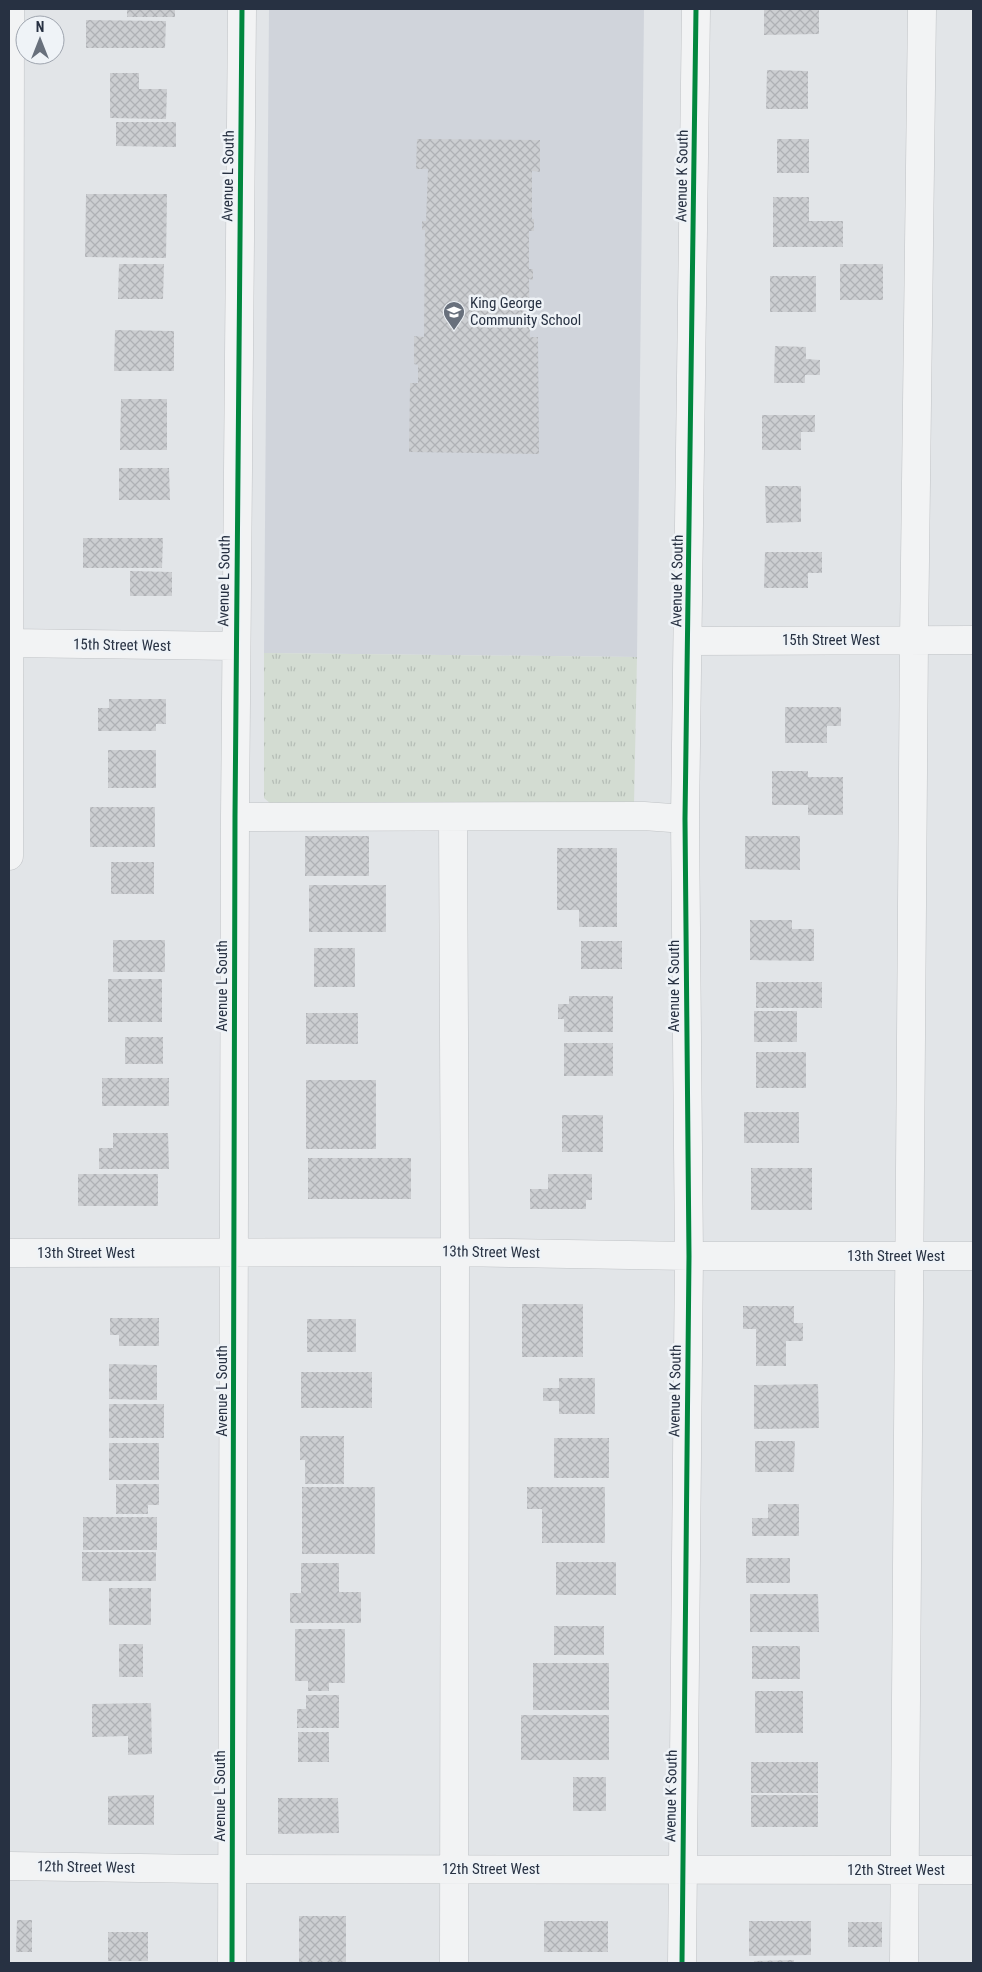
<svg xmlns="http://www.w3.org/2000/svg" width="982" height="1972" viewBox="0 0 982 1972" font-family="'Roboto Condensed',sans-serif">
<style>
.built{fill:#d0d4db}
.park{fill:url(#park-tufts)}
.building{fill:url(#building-cross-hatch)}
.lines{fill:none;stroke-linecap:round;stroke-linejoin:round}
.minor-casing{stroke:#c0c3c6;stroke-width:29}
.minor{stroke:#f2f3f4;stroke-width:28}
.cycleway-casing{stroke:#eff3f7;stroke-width:8}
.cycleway{stroke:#00873e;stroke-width:5}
.labels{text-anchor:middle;stroke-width:5;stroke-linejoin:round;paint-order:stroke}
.street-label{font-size:15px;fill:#273142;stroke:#eff3f7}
.poi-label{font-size:15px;fill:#273142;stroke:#eff3f7;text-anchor:start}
</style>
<defs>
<pattern id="park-tufts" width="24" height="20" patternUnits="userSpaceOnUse" patternTransform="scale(1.25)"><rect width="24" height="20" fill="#d3dcd2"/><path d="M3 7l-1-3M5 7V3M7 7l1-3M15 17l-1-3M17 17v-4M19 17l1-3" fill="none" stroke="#b5bdb6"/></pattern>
<pattern id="building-cross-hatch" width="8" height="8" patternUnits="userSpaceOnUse" patternTransform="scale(1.25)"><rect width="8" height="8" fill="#ccced1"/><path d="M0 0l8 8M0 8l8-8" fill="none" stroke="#afb1b5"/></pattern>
</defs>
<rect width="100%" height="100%" fill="#e2e5e8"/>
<path class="built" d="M 269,9 L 644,9 L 637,657 L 264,653 Z"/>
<path class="park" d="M 264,653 L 637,657 L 634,806 L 271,804 L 264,798 Z"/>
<path class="building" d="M 127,9 L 175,9 L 175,17 L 127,17 Z
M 764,9 L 819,9 L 819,34 L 764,35 Z
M 86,20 L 166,21 L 165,48 L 86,48 Z
M 767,70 L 808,71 L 808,109 L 766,109 Z
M 110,73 L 139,73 L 139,89 L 167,89 L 166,119 L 110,118 Z
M 116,122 L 176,122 L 176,147 L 116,146 Z
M 417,139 L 540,140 L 540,172 L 532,171 L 532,219 L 534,219 L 534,231 L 529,231 L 529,269 L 533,269 L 533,280 L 529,279 L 530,337 L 538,337 L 539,454 L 409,452 L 410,383 L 418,383 L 418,365 L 414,364 L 414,336 L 424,337 L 425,230 L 422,230 L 422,221 L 426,221 L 428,169 L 416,169 Z
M 777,139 L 809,139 L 809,173 L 777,173 Z
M 86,194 L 167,194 L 166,258 L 85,257 Z
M 773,197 L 809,197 L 809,221 L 843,221 L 843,247 L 773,247 Z
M 119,264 L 164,264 L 163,299 L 118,299 Z
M 840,264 L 883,264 L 883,300 L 840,300 Z
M 770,276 L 816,276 L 816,312 L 770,312 Z
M 115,330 L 174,331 L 174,371 L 114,371 Z
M 775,346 L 806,347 L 806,359 L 820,360 L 820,375 L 805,375 L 805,383 L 774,383 Z
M 121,399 L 167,399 L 167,450 L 120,450 Z
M 762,415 L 815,415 L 815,432 L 801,432 L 801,450 L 762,450 Z
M 119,468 L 169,468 L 170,500 L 119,500 Z
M 765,486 L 801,486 L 801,522 L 766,523 Z
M 83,538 L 163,538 L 162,568 L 83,568 Z
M 765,552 L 822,552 L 822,573 L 808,573 L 808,588 L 764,588 Z
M 130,571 L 172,572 L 172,596 L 130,596 Z
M 109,699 L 166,699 L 166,724 L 156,724 L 156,731 L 98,731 L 98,708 L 109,708 Z
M 785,707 L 841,707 L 841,726 L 827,726 L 827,743 L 785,743 Z
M 108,750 L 156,750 L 156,788 L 108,788 Z
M 772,771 L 808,771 L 808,777 L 843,777 L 843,815 L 808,815 L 808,805 L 772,805 Z
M 90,807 L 155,807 L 155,847 L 90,847 Z
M 305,836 L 369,836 L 369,876 L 305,876 Z
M 745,836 L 800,836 L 800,870 L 745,869 Z
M 557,848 L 617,848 L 617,927 L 579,927 L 579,910 L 557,910 Z
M 111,862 L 154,862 L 154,894 L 111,894 Z
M 309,885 L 386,885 L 386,932 L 309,932 Z
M 750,920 L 792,920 L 792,929 L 814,929 L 814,961 L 750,960 Z
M 113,940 L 165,940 L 165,972 L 113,972 Z
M 581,941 L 622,941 L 622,969 L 581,969 Z
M 314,948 L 355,948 L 355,987 L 314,987 Z
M 108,979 L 162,979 L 162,1022 L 108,1022 Z
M 756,982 L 822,982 L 822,1008 L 756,1008 Z
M 569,996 L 613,996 L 613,1032 L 564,1032 L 564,1019 L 558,1019 L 558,1004 L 569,1004 Z
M 754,1011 L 797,1011 L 797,1042 L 754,1042 Z
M 306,1013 L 358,1013 L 358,1044 L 306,1044 Z
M 125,1037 L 163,1037 L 163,1064 L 125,1064 Z
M 564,1043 L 613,1043 L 613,1076 L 564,1076 Z
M 756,1052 L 806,1052 L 806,1088 L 756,1088 Z
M 102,1078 L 169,1078 L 169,1106 L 102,1106 Z
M 306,1080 L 376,1080 L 376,1149 L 306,1149 Z
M 744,1112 L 799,1112 L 799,1143 L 744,1143 Z
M 562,1115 L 603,1115 L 603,1152 L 562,1152 Z
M 113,1133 L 168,1133 L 169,1169 L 99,1169 L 99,1148 L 113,1148 Z
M 308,1158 L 411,1158 L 411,1199 L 308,1199 Z
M 751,1168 L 812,1168 L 812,1210 L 751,1210 Z
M 78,1174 L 158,1174 L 158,1206 L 78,1206 Z
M 548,1174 L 592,1174 L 592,1200 L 586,1200 L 586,1209 L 530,1209 L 530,1189 L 548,1189 Z
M 522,1304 L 583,1304 L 583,1357 L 522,1357 Z
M 743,1306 L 794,1306 L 794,1323 L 803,1323 L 803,1341 L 786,1341 L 786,1366 L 756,1366 L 756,1329 L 743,1329 Z
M 110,1318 L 159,1318 L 159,1346 L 119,1346 L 119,1335 L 110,1335 Z
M 307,1319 L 356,1319 L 356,1352 L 307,1352 Z
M 109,1364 L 157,1365 L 157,1400 L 109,1399 Z
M 301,1372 L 372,1372 L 372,1408 L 301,1408 Z
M 559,1378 L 595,1378 L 595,1414 L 559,1414 L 559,1401 L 543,1401 L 543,1388 L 559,1388 Z
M 818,1384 L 819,1428 L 754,1429 L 754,1385 Z
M 109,1404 L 164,1404 L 164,1438 L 109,1438 Z
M 300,1436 L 344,1436 L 344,1484 L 305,1484 L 305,1460 L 300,1460 Z
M 554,1438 L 609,1438 L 609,1478 L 554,1478 Z
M 755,1441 L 795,1441 L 794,1472 L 755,1472 Z
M 109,1443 L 159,1443 L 159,1480 L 109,1480 Z
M 116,1484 L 159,1484 L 159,1505 L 148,1505 L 148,1514 L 116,1514 Z
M 302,1487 L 375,1487 L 375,1554 L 302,1554 Z
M 527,1487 L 605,1487 L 605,1543 L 542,1543 L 542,1509 L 527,1509 Z
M 768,1504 L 799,1504 L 799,1536 L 752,1536 L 752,1518 L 768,1518 Z
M 83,1517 L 157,1517 L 157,1550 L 83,1550 Z
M 82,1552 L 156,1552 L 156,1581 L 82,1581 Z
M 746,1558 L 790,1558 L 790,1583 L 746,1583 Z
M 556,1562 L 616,1562 L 616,1595 L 556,1595 Z
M 301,1563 L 339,1563 L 339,1592 L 361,1592 L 361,1623 L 290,1623 L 290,1593 L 301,1593 Z
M 109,1588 L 151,1588 L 151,1625 L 109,1625 Z
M 750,1594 L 818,1594 L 819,1632 L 750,1632 Z
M 554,1626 L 604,1626 L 604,1655 L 554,1655 Z
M 295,1629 L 345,1629 L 345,1683 L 329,1683 L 329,1691 L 308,1691 L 308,1681 L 295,1681 Z
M 119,1644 L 143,1644 L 143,1677 L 119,1677 Z
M 752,1646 L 800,1646 L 800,1679 L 752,1679 Z
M 533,1663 L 609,1663 L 609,1710 L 533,1710 Z
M 755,1691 L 803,1691 L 803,1733 L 755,1733 Z
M 306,1695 L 339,1695 L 339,1728 L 297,1728 L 297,1709 L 306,1709 Z
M 151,1703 L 152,1754 L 128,1755 L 128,1736 L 92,1737 L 92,1704 Z
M 521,1715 L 609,1715 L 609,1760 L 521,1760 Z
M 298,1732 L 329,1732 L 329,1762 L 298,1762 Z
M 751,1762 L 818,1762 L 818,1793 L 751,1793 Z
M 573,1777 L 606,1777 L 606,1811 L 573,1811 Z
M 154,1795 L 154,1825 L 108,1825 L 108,1796 Z
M 751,1795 L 818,1795 L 818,1827 L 751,1827 Z
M 278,1798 L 338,1798 L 339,1833 L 278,1834 Z
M 299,1916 L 346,1916 L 346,1963 L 299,1963 Z
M 17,1920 L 32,1920 L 32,1952 L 16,1952 Z
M 544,1921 L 608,1921 L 608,1952 L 544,1952 Z
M 749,1921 L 811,1921 L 811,1955 L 749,1956 Z
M 848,1922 L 882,1922 L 882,1947 L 848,1947 Z
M 108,1932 L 148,1932 L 148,1961 L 108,1961 Z
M 794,1960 L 794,1963 L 754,1963 L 754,1961 Z"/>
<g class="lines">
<g class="minor-casing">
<path id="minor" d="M 689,641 L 973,640
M 9,643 L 236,646
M 235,817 L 644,816 L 685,819
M 453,817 L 455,1252 L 454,1963
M 9,856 L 10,9
M 9,1253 L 455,1252 L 689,1256 L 973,1256
M 9,1866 L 205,1869 L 973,1870
M 232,1963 L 235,817 L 242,9
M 682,1963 L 689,1256 L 685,819 L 696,9
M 904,1963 L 914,640 L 922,9"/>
</g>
<use href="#minor" class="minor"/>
<g class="cycleway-casing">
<path id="cycleway" d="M 232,1963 L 235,817 L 242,9
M 682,1963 L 689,1256 L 685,819 L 696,9"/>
</g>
<use href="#cycleway" class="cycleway"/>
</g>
<defs>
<g id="school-pin" transform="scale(1.125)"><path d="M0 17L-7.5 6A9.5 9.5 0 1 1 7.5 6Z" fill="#68707c" stroke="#eff3f7"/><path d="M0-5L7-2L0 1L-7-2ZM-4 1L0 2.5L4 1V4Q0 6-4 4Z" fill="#fff"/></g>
</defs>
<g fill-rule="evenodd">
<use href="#school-pin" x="454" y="312"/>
</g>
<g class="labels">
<g class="street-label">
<text transform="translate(228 176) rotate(-89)" y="5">Avenue L South</text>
<text transform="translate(682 176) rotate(-89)" y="5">Avenue K South</text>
<text transform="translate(224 581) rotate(-89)" y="5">Avenue L South</text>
<text transform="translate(677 581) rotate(-89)" y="5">Avenue K South</text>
<text x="831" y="645">15th Street West</text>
<text transform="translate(122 645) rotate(1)" y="5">15th Street West</text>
<text transform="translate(222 986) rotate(-90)" y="5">Avenue L South</text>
<text transform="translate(674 986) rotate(-90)" y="5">Avenue K South</text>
<text transform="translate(491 1252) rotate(1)" y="5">13th Street West</text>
<text x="86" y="1258">13th Street West</text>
<text x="896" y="1261">13th Street West</text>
<text transform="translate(222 1391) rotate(-90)" y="5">Avenue L South</text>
<text transform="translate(675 1391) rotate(-89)" y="5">Avenue K South</text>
<text transform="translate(220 1796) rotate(-90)" y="5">Avenue L South</text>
<text transform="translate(671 1796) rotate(-89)" y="5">Avenue K South</text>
<text transform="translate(86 1867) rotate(1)" y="5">12th Street West</text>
<text x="491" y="1874">12th Street West</text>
<text x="896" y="1875">12th Street West</text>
</g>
<g class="poi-label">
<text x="470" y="308">King George<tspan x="470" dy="17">Community School</tspan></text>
</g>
</g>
<rect width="982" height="1972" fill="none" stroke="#273142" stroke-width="20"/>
<g transform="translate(40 40)"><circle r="24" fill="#eff3f7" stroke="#9fa5af"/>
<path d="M0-4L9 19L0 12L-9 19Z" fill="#68707c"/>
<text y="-8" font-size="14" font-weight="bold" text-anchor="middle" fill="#273142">N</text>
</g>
</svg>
